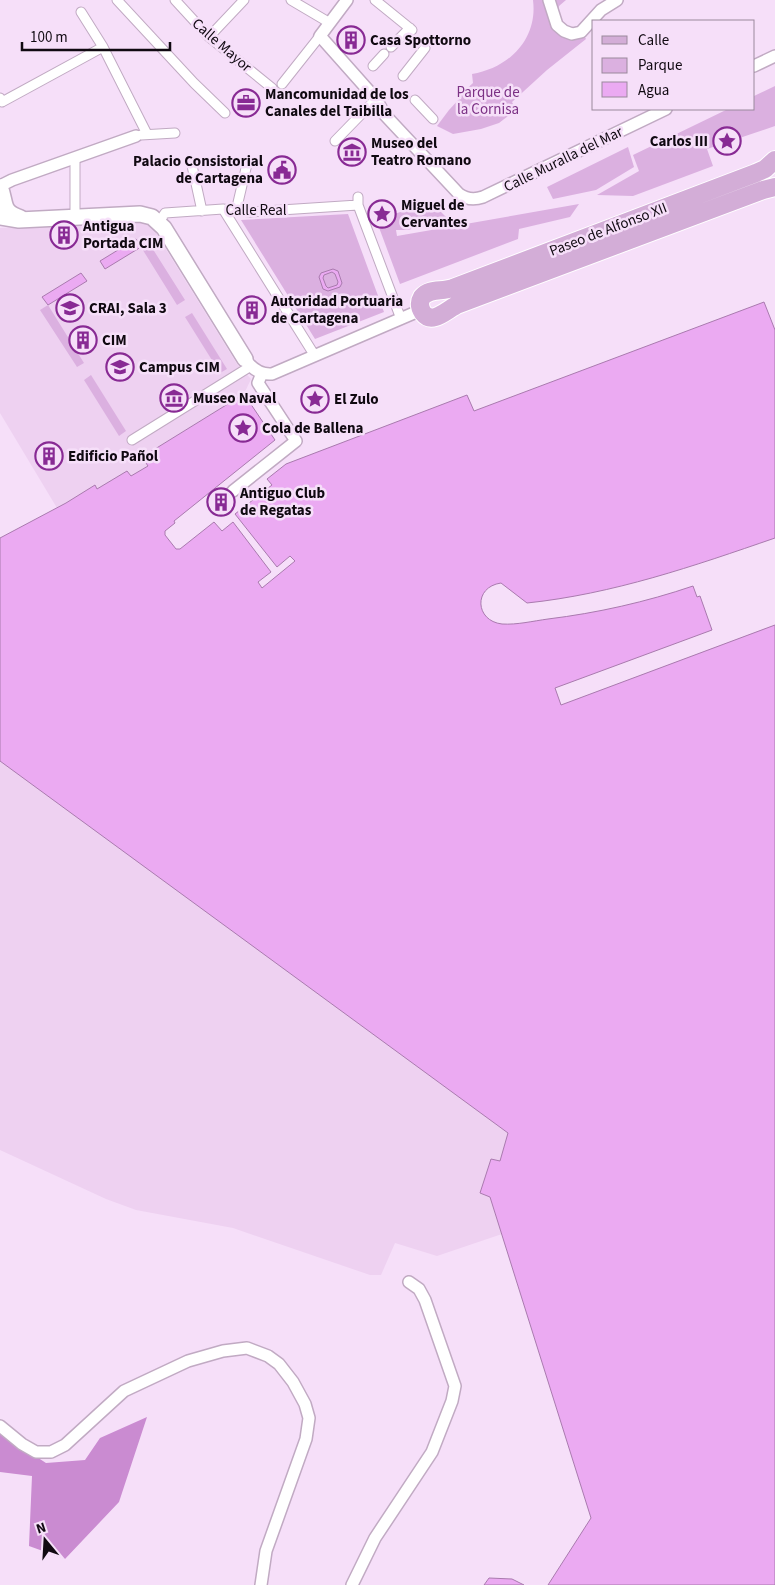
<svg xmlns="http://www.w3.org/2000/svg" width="775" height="1585" viewBox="0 0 775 1585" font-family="'Source Sans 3',sans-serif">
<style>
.built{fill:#eed1f1}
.green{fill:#dbb0e0}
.forest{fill:#ca8bd1}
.water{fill:#ebaaf2;stroke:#a97aae;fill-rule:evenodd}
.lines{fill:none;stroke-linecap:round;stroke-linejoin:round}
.pedestrian-casing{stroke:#c1aac3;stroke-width:11}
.minor-casing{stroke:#c1aac3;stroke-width:14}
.secondary-casing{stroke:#c1aac3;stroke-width:18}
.primary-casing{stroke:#fff;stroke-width:20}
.pedestrian{stroke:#fff;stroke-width:9}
.minor{stroke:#fff;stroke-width:11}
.secondary{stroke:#fff;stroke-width:15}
.primary{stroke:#d3add7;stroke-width:18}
.labels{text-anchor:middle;stroke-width:5;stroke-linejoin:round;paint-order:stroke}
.poi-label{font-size:15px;font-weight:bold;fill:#100911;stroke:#f6dff9;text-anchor:start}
.street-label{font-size:15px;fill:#100911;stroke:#f6dff9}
.park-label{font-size:15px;fill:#7c3185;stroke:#f6dff9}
</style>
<rect width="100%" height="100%" fill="#f6dff9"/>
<path class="built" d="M 140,221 L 149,224 L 154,230 L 237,364 L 251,379 L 244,394 L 143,456 L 148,466 L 131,476 L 127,471 L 97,489 L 95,486 L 57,508 L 0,413 L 0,228 Z
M 0,761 L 508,1133 L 500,1162 L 491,1159 L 480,1193 L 490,1197 L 502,1234 L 437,1256 L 395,1243 L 381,1275 L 370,1275 L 233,1228 L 136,1210 L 106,1199 L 0,1150 Z"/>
<path class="green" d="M 533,0 L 566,0 L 559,6 L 557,16 L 566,28 L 580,28 L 586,39 L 547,70 L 512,102 L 516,110 L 499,123 L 481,129 L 453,134 L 437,126 L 449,110 L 461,97 L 460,95 L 473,83 L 472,74 C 509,68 538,39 533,0 Z
M 775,86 L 775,126 L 707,149 L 713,166 L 633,196 L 597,195 L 639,171 L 633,155 L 728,109 L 754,109 L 754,96 Z
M 628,147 L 634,167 L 596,190 L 553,199 L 547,187 Z
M 431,202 L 448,219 L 408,230 L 396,230 L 397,236 L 579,204 L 570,217 L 519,229 L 518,239 L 400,284 L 374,214 L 383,212 L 385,217 Z
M 348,214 L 384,312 L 315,339 L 241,220 Z
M 149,243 L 185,300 L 177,305 L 141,247 Z
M 48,305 L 84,363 L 77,367 L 40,310 Z
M 192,313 L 227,369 L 220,373 L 185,317 Z
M 91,375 L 126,431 L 119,436 L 84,380 Z"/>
<path class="forest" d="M 147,1417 L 119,1502 L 65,1559 L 29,1546 L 32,1476 L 0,1472 L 0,1433 L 46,1463 L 85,1460 L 100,1438 Z"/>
<path class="water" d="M 136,239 L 141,247 L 105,269 L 100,261 Z
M 333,269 L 338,271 L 342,283 L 340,287 L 328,291 L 323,289 L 319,277 L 321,273 ZM 332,272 L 335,274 L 338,282 L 337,285 L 328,288 L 326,286 L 323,278 L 324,275 Z
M 81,273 L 87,281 L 48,305 L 42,297 Z
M 764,302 L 775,330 L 775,538 C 694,566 613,594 527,603 L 501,583 C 473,587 475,621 502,624 C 517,625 533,621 548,619 C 597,613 646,602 693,586 L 697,597 L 700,596 L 712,630 L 555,688 L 561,705 L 775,625 L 775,1585 L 548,1585 L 591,1518 L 490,1197 L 480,1193 L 491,1159 L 500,1161 L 508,1133 L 0,761 L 0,538 L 66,503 L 95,485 L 97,489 L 127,471 L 131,476 L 148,466 L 142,457 L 244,394 L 275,440 L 174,521 L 175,523 L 165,531 L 165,535 L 176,549 L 180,549 L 214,522 L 222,531 L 233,522 L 271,572 L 258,582 L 262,588 L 295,561 L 290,556 L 277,567 L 235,514 L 272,485 L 267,479 L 286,464 L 467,395 L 474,411 Z
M 489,1578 L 512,1579 L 524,1585 L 484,1585 Z"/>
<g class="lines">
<g class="pedestrian-casing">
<path id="pedestrian" d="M 117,0 L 194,83 L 225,113
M 175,0 L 209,37 L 272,88
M 291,0 L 330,23
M 375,0 L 412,30
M 81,12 L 103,47 L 147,134
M 209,37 L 244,0
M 391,47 L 410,28
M 373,66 L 384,54
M 403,76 L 425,48
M 282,84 L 320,36
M 0,98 L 2,102 L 103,47
M 415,100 L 433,119
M 141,135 L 175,133
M 335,141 L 376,99
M 75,158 L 75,218
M 191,161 L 202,211
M 358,197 L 358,205 L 401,319
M 223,209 L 315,356
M 236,211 L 247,164
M 159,222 L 165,213 L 223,209 L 250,212 L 358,205
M 132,440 L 251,366"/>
</g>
<g class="minor-casing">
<path id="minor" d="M 347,0 L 320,36 L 376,99 L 385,115 L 459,194 C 466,199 474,200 483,197 L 666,109
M 549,0 L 557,25 L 564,31 L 572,34 L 581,32 L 601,10 L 617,0
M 754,66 L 775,56
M 0,186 L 12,180 L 136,136
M 245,359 C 252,369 260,375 272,374 L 421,310
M 233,491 L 296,441 L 258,383 L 262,373
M 0,1426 L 22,1444 L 36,1452 L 51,1452 L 65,1445 L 124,1391 L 188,1361 L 223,1351 L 247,1348 L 268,1356 L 279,1364 L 293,1382 L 305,1404 L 309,1418 L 306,1439 L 266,1551 L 261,1585
M 352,1585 L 375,1538 L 432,1452 L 452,1401 L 455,1386 L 425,1300 L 419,1289 L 409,1282"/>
</g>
<g class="secondary-casing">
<path id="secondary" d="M 0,187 C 7,203 0,211 21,218
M 0,217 L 19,220 L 140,214 L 152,217 L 164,228 L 245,359"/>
</g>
<g class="primary-casing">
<path id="primary" d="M 775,160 L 765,169 L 756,173 L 453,288 C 441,292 430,288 422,297 C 419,302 419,307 423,313 C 433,326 448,308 459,304 L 763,190 L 775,187"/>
</g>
<use href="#pedestrian" class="pedestrian"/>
<use href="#minor" class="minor"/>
<use href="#secondary" class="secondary"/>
<use href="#primary" class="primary"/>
</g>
<defs>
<g id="building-ring" transform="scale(1.4375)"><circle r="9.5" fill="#f6dff9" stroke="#882a94" stroke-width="1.5"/><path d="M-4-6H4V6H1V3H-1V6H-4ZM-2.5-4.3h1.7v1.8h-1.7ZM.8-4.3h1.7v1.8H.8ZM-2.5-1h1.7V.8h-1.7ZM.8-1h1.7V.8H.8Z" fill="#882a94"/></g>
<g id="office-ring" transform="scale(1.4375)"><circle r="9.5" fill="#f6dff9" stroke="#882a94" stroke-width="1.5"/><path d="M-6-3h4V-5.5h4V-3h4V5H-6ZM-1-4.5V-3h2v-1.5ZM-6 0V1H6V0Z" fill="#882a94"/></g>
<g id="sight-ring" transform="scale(1.4375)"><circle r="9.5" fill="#f6dff9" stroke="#882a94" stroke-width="1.5"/><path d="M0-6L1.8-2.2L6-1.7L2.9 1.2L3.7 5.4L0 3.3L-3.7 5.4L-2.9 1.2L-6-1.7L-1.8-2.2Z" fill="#882a94"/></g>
<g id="museum-ring" transform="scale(1.4375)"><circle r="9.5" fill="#f6dff9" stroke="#882a94" stroke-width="1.5"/><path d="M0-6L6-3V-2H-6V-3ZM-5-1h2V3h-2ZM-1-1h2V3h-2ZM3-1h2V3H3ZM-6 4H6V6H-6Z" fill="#882a94"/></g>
<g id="civic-ring" transform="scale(1.4375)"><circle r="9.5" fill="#f6dff9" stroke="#882a94" stroke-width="1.5"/><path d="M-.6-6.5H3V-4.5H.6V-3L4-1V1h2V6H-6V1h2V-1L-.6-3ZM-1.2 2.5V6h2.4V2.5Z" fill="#882a94"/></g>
<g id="university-ring" transform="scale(1.4375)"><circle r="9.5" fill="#f6dff9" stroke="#882a94" stroke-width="1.5"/><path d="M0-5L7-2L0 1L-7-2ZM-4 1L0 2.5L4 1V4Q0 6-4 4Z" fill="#882a94"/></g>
</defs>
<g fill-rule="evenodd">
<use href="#building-ring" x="351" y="40"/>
<use href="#office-ring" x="246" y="103"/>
<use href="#sight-ring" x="727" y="141"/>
<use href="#museum-ring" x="352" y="152"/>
<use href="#civic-ring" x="282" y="170"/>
<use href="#sight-ring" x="382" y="214"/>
<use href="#building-ring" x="64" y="235"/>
<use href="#university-ring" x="70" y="308"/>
<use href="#building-ring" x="252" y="310"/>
<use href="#building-ring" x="83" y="340"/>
<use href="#university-ring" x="120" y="367"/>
<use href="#museum-ring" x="174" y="398"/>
<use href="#sight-ring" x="315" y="399"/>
<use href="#sight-ring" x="243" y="428"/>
<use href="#building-ring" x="49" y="456"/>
<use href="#building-ring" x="221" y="502"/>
</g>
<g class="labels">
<g class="poi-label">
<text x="370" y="45">Casa Spottorno</text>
<text x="265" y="99">Mancomunidad de los<tspan x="265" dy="17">Canales del Taibilla</tspan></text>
<text x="708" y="146" text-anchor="end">Carlos III</text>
<text x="371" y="148">Museo del<tspan x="371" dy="17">Teatro Romano</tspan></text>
<text x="263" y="166" text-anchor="end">Palacio Consistorial<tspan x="263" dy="17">de Cartagena</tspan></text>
<text x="401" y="210">Miguel de<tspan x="401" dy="17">Cervantes</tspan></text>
<text x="83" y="231">Antigua<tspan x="83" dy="17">Portada CIM</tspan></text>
<text x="271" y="306">Autoridad Portuaria<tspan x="271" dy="17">de Cartagena</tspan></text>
<text x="89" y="313">CRAI, Sala 3</text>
<text x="102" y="345">CIM</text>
<text x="139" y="372">Campus CIM</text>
<text x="193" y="403">Museo Naval</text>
<text x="334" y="404">El Zulo</text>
<text x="262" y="433">Cola de Ballena</text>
<text x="68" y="461">Edificio Pañol</text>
<text x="240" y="498">Antiguo Club<tspan x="240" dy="17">de Regatas</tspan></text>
</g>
<g class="street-label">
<text transform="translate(222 45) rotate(41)" y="5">Calle Mayor</text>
<text transform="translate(563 159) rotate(-26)" y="5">Calle Muralla del Mar</text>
<text x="256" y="215">Calle Real</text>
<text transform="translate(608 229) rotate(-21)" y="5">Paseo de Alfonso XII</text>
</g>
<g class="park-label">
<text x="488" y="97">Parque de<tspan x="488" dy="17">la Cornisa</tspan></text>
</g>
</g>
<rect x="592" y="20" width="162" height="90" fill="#f6dff9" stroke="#9a899c"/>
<rect x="602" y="36" width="25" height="8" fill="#d3add7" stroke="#9a899c"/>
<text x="638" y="45" font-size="15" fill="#100911">Calle</text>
<rect x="602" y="58" width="25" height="15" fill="#dbb0e0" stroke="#9a899c"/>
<text x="638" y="70" font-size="15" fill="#100911">Parque</text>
<rect x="602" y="82" width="25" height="15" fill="#ebaaf2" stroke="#9a899c"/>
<text x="638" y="95" font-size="15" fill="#100911">Agua</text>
<g transform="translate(45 1540) rotate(342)" stroke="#f6dff9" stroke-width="4" paint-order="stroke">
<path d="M0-4L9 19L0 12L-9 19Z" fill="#100911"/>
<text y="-8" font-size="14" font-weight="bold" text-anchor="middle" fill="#100911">N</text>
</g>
<path d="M22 42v8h148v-8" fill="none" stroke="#100911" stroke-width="2.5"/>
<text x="30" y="42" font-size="15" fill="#100911" stroke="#f6dff9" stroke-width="4" paint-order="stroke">100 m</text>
</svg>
